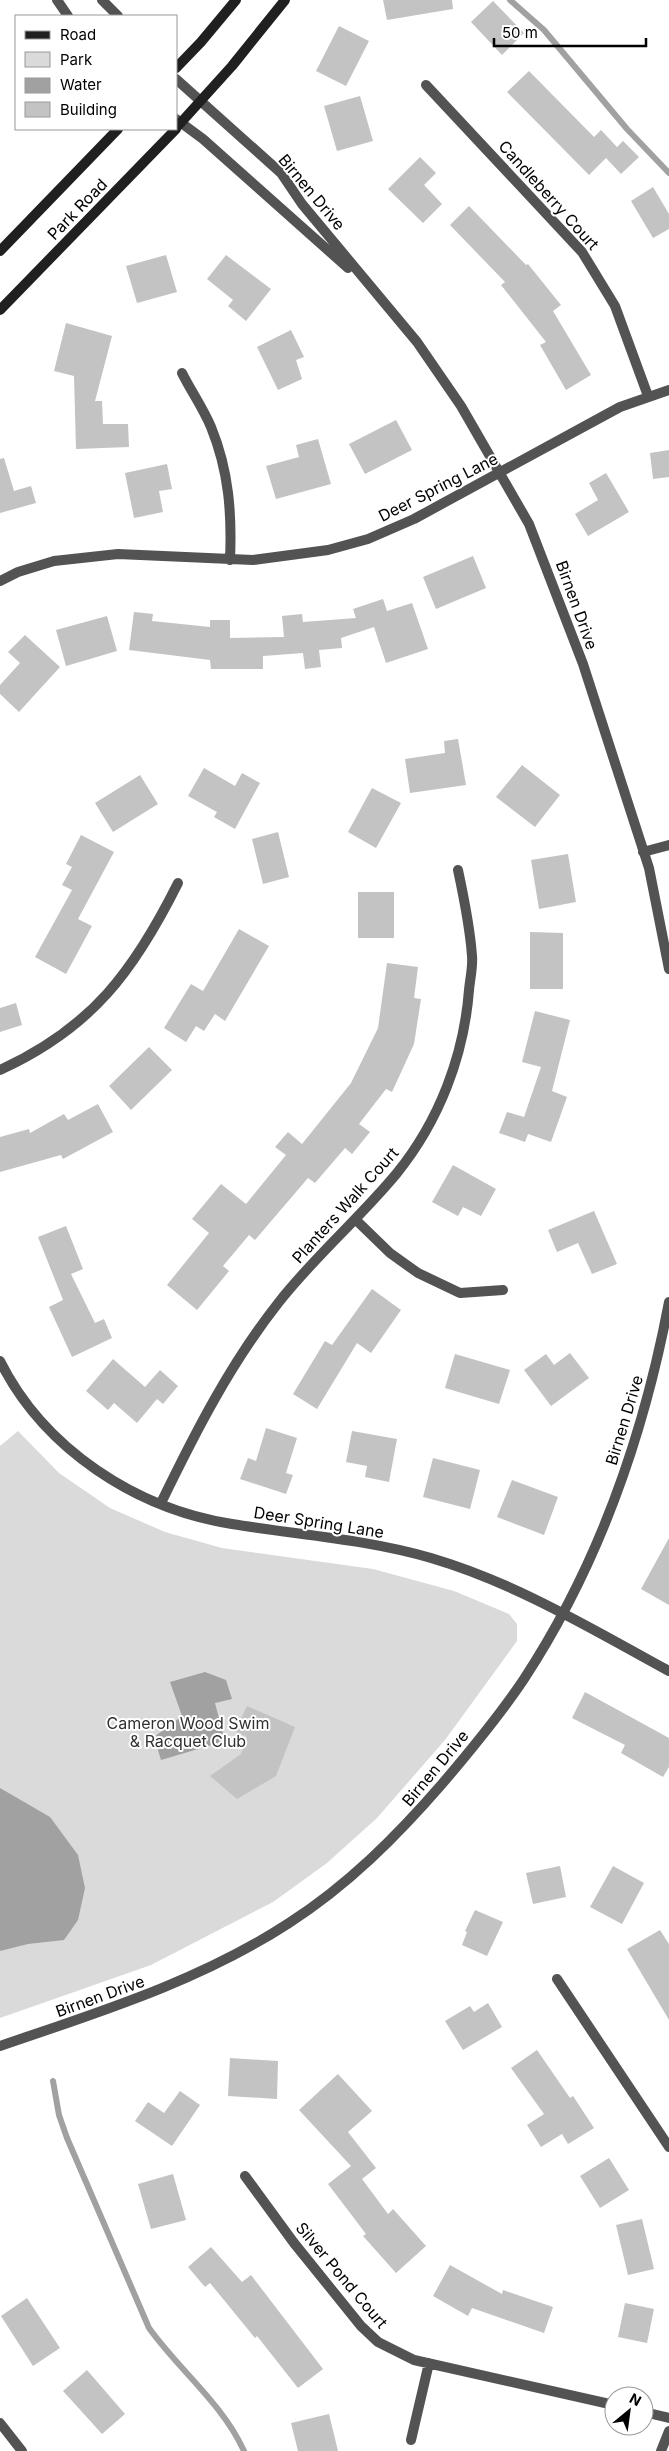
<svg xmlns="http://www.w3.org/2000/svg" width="669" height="2451" viewBox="0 0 669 2451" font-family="Inter,sans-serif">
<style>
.green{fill:#dadada}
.water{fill:#a1a1a1}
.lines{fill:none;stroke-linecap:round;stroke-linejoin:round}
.stream{stroke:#a1a1a1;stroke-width:6}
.building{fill:#c3c3c3}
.minor{stroke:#535353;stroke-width:10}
.secondary{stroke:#202020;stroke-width:10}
.labels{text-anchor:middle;stroke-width:4;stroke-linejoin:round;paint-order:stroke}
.street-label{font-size:16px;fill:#000;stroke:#fff}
.park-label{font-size:16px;fill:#313131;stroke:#fff}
</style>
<rect width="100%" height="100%" fill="#fff"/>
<path class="green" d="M 18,1431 L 59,1473 L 110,1508 L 165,1532 L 222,1548 L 373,1569 L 454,1591 L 509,1614 L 517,1624 L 517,1641 L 445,1740 L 377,1818 L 327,1863 L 273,1902 L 151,1965 L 0,2018 L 0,1446 Z"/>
<path class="water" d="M 205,1672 L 226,1680 L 232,1699 L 215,1703 L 225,1741 L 161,1760 L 154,1737 L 182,1716 L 170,1682 Z
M 0,1788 L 50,1817 L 78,1855 L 85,1888 L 78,1920 L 64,1940 L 28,1944 L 0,1951 Z"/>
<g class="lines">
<path class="stream" d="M 510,0 L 544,30 L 627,129 L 669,173
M 53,2081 L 59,2115 L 67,2138 L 149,2328 C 179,2370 222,2403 244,2451"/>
</g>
<path class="building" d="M 383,0 L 452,0 L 453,9 L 387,20 Z
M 493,1 L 524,33 L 502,55 L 471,22 Z
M 339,26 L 369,41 L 346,86 L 316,71 Z
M 529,71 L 594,137 L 601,130 L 617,147 L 623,141 L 639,157 L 621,174 L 606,158 L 589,175 L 507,92 Z
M 360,96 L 373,141 L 337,151 L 324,106 Z
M 420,157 L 436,173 L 424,185 L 442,204 L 423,223 L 388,189 Z
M 653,187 L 669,214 L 669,229 L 653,238 L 631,201 Z
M 469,206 L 526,265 L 528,264 L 561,305 L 553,311 L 591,375 L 566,390 L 540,345 L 546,342 L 501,285 L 505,282 L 450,225 Z
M 166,255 L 177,292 L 137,303 L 126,266 Z
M 226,255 L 271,289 L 246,321 L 228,306 L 233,300 L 207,279 Z
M 66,323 L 112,336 L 95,401 L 102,401 L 103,424 L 128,424 L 129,447 L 76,449 L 74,376 L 54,371 Z
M 291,330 L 304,357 L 296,360 L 302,379 L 278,390 L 257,347 Z
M 396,420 L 412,450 L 365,474 L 349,444 Z
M 318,439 L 331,484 L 276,499 L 266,466 L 299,457 L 296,445 Z
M 669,450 L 669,477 L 653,479 L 650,453 Z
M 4,458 L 14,491 L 31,486 L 36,503 L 0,513 L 0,459 Z
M 167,464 L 172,489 L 159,491 L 163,512 L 134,518 L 125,473 Z
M 606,473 L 629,512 L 588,536 L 575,514 L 598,500 L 589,483 Z
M 473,556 L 486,588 L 436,609 L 423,577 Z
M 383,599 L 387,611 L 412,603 L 428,649 L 386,663 L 374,627 L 341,638 L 342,648 L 319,650 L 321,667 L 305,669 L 303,653 L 263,656 L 263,669 L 211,669 L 210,660 L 129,650 L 134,612 L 153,614 L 152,621 L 210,627 L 210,620 L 230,620 L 230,638 L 284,637 L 282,616 L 302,614 L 303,622 L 356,618 L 353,609 Z
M 107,616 L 117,651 L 66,666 L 56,630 Z
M 25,635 L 60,667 L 19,712 L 0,694 L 0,685 L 20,663 L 8,652 Z
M 458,739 L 466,785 L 410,793 L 405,759 L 445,753 L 444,741 Z
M 522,765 L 560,795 L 535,827 L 496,797 Z
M 204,768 L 235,786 L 242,773 L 260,783 L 235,829 L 214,817 L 217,812 L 188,796 Z
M 140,775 L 158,804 L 113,832 L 95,803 Z
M 372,788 L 401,803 L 376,848 L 348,832 Z
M 278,832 L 289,877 L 263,884 L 252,839 Z
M 81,835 L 114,852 L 78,919 L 92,926 L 66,974 L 35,957 L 72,890 L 62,885 L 72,867 L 66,864 Z
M 568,854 L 576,902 L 539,909 L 531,860 Z
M 358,892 L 394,892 L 394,938 L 358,938 Z
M 239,929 L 269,946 L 225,1021 L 215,1014 L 204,1031 L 196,1026 L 186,1042 L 164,1028 L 191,984 L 203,991 Z
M 530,932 L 563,933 L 563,989 L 530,989 Z
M 387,963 L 418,967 L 414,998 L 421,999 L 414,1044 L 392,1092 L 386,1089 L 359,1124 L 370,1132 L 352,1154 L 345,1148 L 315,1183 L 308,1178 L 255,1240 L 249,1235 L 223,1266 L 229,1271 L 197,1310 L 167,1285 L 209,1233 L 192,1219 L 221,1184 L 246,1204 L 286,1155 L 275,1147 L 288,1132 L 302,1144 L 351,1083 L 378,1028 Z
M 16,1003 L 22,1025 L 0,1032 L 0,1008 Z
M 535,1011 L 570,1020 L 552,1091 L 567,1097 L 551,1142 L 528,1134 L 525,1142 L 499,1133 L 507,1112 L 524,1117 L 541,1067 L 522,1062 Z
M 149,1047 L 172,1070 L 131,1110 L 109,1086 Z
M 98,1104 L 113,1132 L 63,1159 L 61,1155 L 0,1172 L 0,1137 L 29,1129 L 30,1133 L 64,1114 L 68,1120 Z
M 453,1165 L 496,1189 L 481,1216 L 463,1207 L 458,1216 L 432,1202 Z
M 594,1211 L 617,1264 L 592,1274 L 578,1243 L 557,1252 L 548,1230 Z
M 66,1226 L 83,1269 L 71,1274 L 95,1323 L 104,1319 L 112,1338 L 72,1357 L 49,1307 L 63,1300 L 38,1237 Z
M 372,1289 L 401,1310 L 371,1353 L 357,1343 L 317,1409 L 293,1394 L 325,1341 L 332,1345 Z
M 570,1353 L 589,1378 L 551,1406 L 524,1370 L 546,1354 L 554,1365 Z
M 455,1354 L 510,1370 L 499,1404 L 445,1388 Z
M 113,1359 L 145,1387 L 160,1370 L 178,1386 L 163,1404 L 157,1399 L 137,1423 L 114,1403 L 108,1410 L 86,1391 Z
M 266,1428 L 297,1438 L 286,1473 L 293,1475 L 286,1494 L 240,1479 L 248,1458 L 256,1461 Z
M 352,1431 L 397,1439 L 389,1482 L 365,1477 L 367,1466 L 346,1462 Z
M 433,1458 L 480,1470 L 470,1509 L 423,1497 Z
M 512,1480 L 558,1497 L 544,1535 L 497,1517 Z
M 669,1538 L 669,1605 L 641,1589 Z
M 585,1692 L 669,1738 L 669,1767 L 663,1777 L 621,1753 L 625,1745 L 572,1718 Z
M 247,1706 L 295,1727 L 276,1776 L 237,1799 L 210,1776 L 241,1754 L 247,1737 L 235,1731 Z
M 560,1866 L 566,1897 L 533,1904 L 526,1873 Z
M 613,1866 L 644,1883 L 622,1924 L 590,1907 Z
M 475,1910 L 503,1922 L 487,1956 L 462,1945 L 467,1932 L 465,1931 Z
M 660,1930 L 669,1944 L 669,2020 L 627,1949 Z
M 488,2003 L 502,2027 L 463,2050 L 445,2021 L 470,2006 L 474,2012 Z
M 537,2050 L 570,2098 L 573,2096 L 594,2128 L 568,2144 L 562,2134 L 541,2147 L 527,2125 L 544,2114 L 511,2068 Z
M 230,2058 L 278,2061 L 277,2099 L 228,2096 Z
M 338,2074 L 372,2111 L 348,2132 L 376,2168 L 362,2179 L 388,2214 L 393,2209 L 426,2246 L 396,2273 L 363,2236 L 366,2234 L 328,2184 L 351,2166 L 299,2110 Z
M 180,2091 L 200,2105 L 172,2146 L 135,2121 L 148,2102 L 164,2113 Z
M 609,2158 L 629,2190 L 600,2208 L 580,2176 Z
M 173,2174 L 186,2220 L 151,2229 L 138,2184 Z
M 642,2219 L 654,2269 L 628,2275 L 616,2225 Z
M 211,2247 L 242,2282 L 251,2275 L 323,2369 L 298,2388 L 257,2336 L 255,2338 L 210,2283 L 205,2287 L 188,2267 Z
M 450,2265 L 502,2294 L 503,2290 L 553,2307 L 544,2333 L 472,2308 L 468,2316 L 433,2296 Z
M 27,2298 L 60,2348 L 33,2366 L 1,2316 Z
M 625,2303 L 654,2309 L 647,2343 L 618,2337 Z
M 87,2370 L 125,2414 L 102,2434 L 63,2391 Z
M 329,2414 L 338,2451 L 298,2451 L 291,2423 Z"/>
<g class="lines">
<path class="minor" d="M 57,0 L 68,16
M 102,0 L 118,16
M 176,79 L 281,173 L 302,204 L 417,342 L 461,406 L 529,524 L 583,664 L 649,868 L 669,969
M 426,85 L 582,252 L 615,306 L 648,396
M 176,119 L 203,139 L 348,268
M 182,373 C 191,391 203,408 211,427 C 229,471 232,514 230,560
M 0,581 L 18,572 L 54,561 L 118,554 L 253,560 L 328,550 L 368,539 L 414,519 L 620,407 L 669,390
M 643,852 L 669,845
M 0,1070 C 92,1028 134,971 178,883
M 356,1220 L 390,1253 L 418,1273 L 460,1293 L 503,1290
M 0,1361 C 44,1449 136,1509 232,1524 C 299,1535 366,1539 431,1558 C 516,1583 592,1629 669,1671
M 161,1503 C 195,1433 230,1364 279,1302 C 315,1256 360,1218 397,1173 C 439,1121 464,1056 469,990 C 470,979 473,967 472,956 C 470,927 464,898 458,870
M 557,1979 L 669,2147
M 0,2046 C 99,2012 200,1981 289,1923 C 348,1885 396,1837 442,1784 C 471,1750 500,1715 524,1679 C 598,1566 644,1434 669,1302
M 245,2176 L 294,2243 L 361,2326 L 378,2342 L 414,2360 L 614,2405
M 644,2412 L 669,2418
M 0,2423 L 22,2451
M 411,2440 L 429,2363
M 661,2451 L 669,2431"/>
<path class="secondary" d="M 176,68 L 201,42 L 236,0
M 176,128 L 232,66 L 285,0
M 0,251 L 118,129
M 0,310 L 176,129"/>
</g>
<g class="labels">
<g class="street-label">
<text transform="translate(312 192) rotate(50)" y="6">Birnen Drive</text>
<text transform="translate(549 195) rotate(48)" y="6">Candleberry Court</text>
<text transform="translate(77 209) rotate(-46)" y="6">Park Road</text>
<text transform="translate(438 487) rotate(-27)" y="6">Deer Spring Lane</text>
<text transform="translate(577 605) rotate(70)" y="6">Birnen Drive</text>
<text transform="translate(345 1205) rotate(-48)" y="6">Planters Walk Court</text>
<text transform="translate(624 1420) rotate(-73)" y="6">Birnen Drive</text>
<text transform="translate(319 1522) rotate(9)" y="6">Deer Spring Lane</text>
<text transform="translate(435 1768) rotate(-50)" y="6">Birnen Drive</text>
<text transform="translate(100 1996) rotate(-20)" y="6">Birnen Drive</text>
<text transform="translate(342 2275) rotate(50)" y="6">Silver Pond Court</text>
</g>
<g class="park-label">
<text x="188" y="1729">Cameron Wood Swim<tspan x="188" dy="18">&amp; Racquet Club</tspan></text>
</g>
</g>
<rect x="15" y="15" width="162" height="115" fill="#ffffff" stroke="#999999"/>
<rect x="25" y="31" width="25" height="8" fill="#202020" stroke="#999999"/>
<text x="60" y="40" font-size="15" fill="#000000">Road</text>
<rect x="25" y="52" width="25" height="15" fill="#dadada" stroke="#999999"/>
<text x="60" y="65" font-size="15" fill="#000000">Park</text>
<rect x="25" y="78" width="25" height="15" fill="#a1a1a1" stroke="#999999"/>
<text x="60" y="90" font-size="15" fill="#000000">Water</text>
<rect x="25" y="102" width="25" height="15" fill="#c3c3c3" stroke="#999999"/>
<text x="60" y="115" font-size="15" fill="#000000">Building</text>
<g transform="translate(629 2411) rotate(29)"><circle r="24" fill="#ffffff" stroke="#999999"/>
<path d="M0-4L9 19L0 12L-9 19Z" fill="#000000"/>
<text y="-8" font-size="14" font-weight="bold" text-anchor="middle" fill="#000000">N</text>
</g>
<path d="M494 38v8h152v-8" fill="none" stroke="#000000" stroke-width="2.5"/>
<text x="502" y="38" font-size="15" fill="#000000" stroke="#ffffff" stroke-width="4" paint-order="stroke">50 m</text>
</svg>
